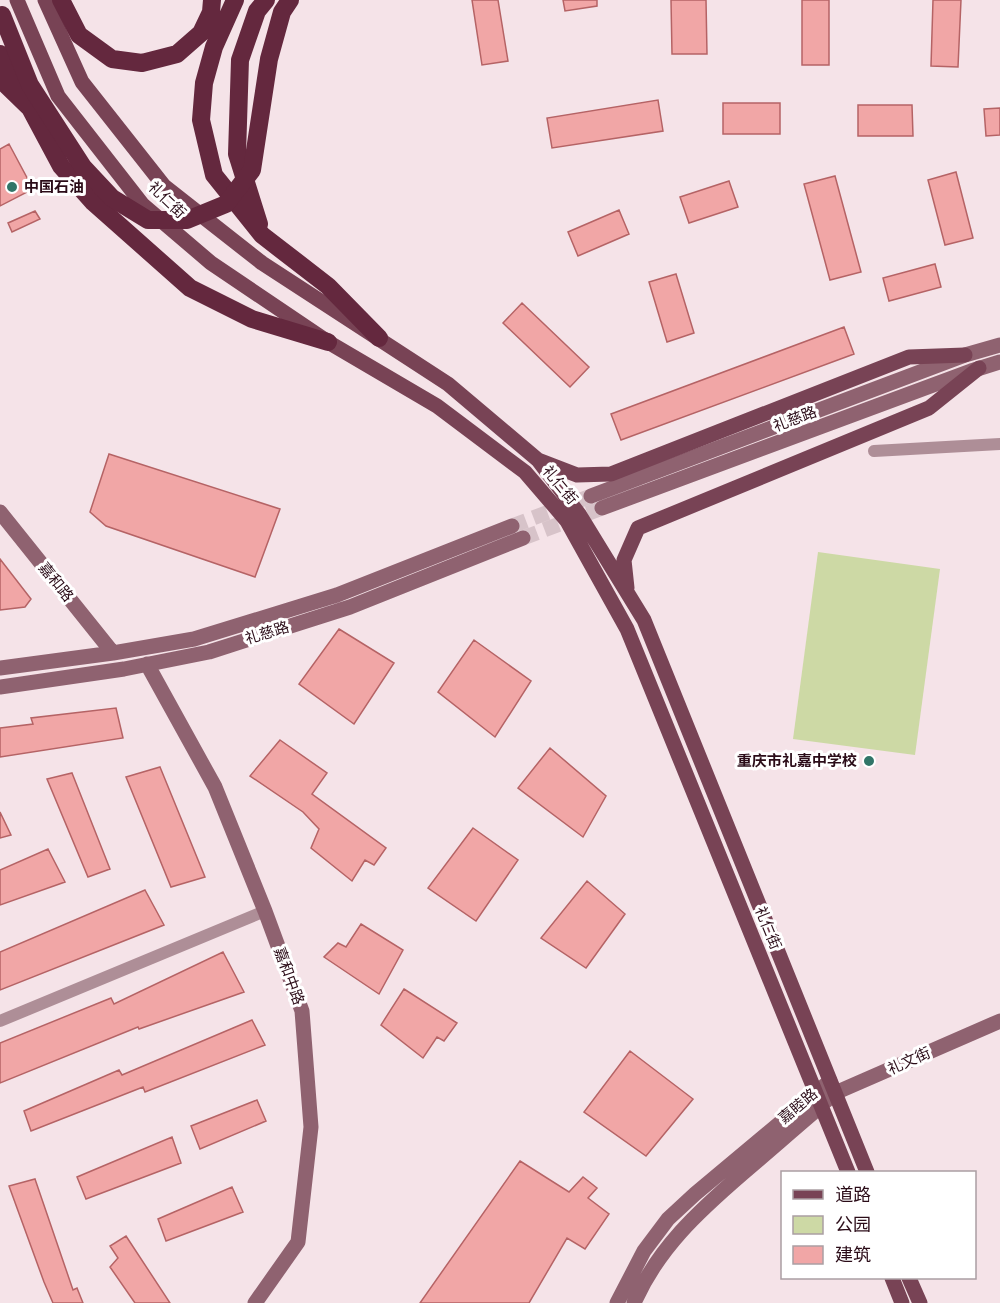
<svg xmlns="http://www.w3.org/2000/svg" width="1000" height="1303" viewBox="0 0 1000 1303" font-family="'IBM Plex Sans','Noto Sans SC',sans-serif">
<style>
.green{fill:#cdd9a5}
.building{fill:#f1a6a6;stroke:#b56365;stroke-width:1.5}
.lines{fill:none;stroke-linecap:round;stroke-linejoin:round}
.secondary-tunnel{stroke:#d7c3c9;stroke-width:15;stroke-dasharray:15 8;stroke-linecap:butt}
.street{stroke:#ae8e97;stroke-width:12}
.secondary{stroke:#8f6270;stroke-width:15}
.primary{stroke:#784355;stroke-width:15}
.highway{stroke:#64283e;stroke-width:18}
.highway-bridge{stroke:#64283e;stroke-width:18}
.poi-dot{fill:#317568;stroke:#fff;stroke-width:2}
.labels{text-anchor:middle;stroke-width:6;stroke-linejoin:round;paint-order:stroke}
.poi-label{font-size:15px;font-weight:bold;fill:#2b0c18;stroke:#fff;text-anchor:start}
.street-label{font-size:15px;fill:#2b0c18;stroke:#fff}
</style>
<rect width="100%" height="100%" fill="#f5e3e8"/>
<path class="green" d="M 818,552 L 940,569 L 915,755 L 793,739 Z"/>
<path class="building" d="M 472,0 L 498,0 L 508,61 L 482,65 Z
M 563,0 L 597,0 L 597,6 L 565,11 Z
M 671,0 L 706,0 L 707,54 L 672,54 Z
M 802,0 L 829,0 L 829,65 L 802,65 Z
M 933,0 L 961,0 L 958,67 L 931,66 Z
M 658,100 L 663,131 L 552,148 L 547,118 Z
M 723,103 L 780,103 L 780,134 L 723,134 Z
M 858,105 L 912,105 L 913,136 L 858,136 Z
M 1000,108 L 1000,135 L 986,136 L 984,109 Z
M 9,144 L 33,189 L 0,206 L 0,149 Z
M 956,172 L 973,238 L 945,245 L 928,180 Z
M 835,176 L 861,272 L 830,280 L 804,184 Z
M 729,181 L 738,207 L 689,223 L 680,197 Z
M 619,210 L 629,234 L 578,256 L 568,232 Z
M 35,211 L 40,219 L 12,232 L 8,223 Z
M 935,264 L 941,287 L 889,301 L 883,278 Z
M 676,274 L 694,333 L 667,342 L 649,282 Z
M 522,303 L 589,367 L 570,387 L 503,323 Z
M 844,327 L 854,354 L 621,440 L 611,414 Z
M 109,454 L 280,509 L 255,577 L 106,526 L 90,512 Z
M 0,559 L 31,599 L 25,607 L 0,610 Z
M 339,629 L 394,663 L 354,724 L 299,684 Z
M 474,640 L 531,681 L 495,737 L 438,692 Z
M 116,708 L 123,738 L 0,757 L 0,728 L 33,724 L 31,718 Z
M 280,740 L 327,773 L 312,794 L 386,848 L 374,865 L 365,860 L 352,881 L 311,848 L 319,829 L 303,812 L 250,776 Z
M 550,748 L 606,796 L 583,837 L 518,788 Z
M 160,767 L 205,877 L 171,887 L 126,777 Z
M 72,773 L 110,869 L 88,877 L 47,779 Z
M 0,812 L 11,835 L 0,838 Z
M 473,828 L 518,860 L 476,921 L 428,888 Z
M 48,849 L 65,882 L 0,905 L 0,870 Z
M 587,881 L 625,914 L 586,968 L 541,938 Z
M 145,890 L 164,925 L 0,990 L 0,952 Z
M 361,924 L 403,950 L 379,994 L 324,957 L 338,943 L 346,947 Z
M 223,952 L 244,992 L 139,1029 L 138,1027 L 0,1083 L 0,1043 L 111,998 L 114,1004 Z
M 404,989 L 457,1023 L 444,1041 L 437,1037 L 423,1058 L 381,1025 Z
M 252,1020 L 265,1045 L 145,1092 L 143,1087 L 31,1131 L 24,1111 L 119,1070 L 122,1075 Z
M 630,1051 L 693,1099 L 646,1156 L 584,1112 Z
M 257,1100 L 266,1121 L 200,1149 L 191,1126 Z
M 172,1137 L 181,1163 L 86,1199 L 77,1177 Z
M 520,1161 L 569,1192 L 583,1177 L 597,1188 L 588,1198 L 609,1214 L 585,1249 L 567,1238 L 529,1303 L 420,1303 Z
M 35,1179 L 73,1290 L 77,1288 L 83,1303 L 53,1303 L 44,1282 L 9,1186 Z
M 232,1187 L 243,1212 L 166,1241 L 158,1219 Z
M 126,1236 L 170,1303 L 135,1303 L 110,1267 L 118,1258 L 110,1246 Z"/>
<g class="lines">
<path class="secondary-tunnel" d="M 512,526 L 591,496
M 523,538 L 602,508"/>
<path class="street" d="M 874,451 L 1000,444
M 0,1021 L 265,911"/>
<path class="secondary" d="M 591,496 L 965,355 L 1000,345
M 602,508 L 971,371 L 1000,362
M 0,512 L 113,653
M 147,664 L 215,787 L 265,911 L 302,1011 L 311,1127 L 298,1242 L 255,1303
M 0,668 L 113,653 L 194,639 L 337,595 L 512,526
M 0,687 L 124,669 L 209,652 L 350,607 L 523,538
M 826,1101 L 835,1093 L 1000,1021
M 617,1303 L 644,1251 L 668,1219 L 695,1194 L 830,1081
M 634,1303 C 658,1248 699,1211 743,1173 C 769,1151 795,1128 821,1106 L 829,1090 L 830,1081"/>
<path class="primary" d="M 17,0 L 58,96 L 143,205 L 211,263 L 328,342 L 437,406 L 525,472 L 567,521 L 627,629 L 848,1172
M 45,0 L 82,82 L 164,186 L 262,263 L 448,384 L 538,460 L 579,514 L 644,620 L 867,1172
M 538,460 L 577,475 L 611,474 L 909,357 L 965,355
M 627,588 L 624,560 L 638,528 L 929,408 L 979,368
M 892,1278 L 902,1303
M 909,1278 L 920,1303"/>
<path class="highway" d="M 61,0 L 79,35 L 112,59 L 142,63 L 177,54 L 201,33 L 211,12 L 212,0
M 235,0 L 214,47 L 204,83 L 201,120 L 214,175 L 262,235 L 328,286 L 379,338
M 0,54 L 21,92
M 0,79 L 30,108 L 61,166 L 93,202 L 190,288 L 252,319 L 328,342
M 259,224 L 237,154 L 240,60 L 257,11 L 266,0"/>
<path class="highway-bridge" d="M 2,15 L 30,85 L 83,167 L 112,198 L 148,220 L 187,220 L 226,204 L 252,170 L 269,59 L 282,12 L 290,0"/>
</g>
<g class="poi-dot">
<circle cx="12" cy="187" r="6"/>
<circle cx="869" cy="761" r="6"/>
</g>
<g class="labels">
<g class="poi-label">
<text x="24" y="192">中国石油</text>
<text x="857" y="766" text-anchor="end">重庆市礼嘉中学校</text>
</g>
<g class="street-label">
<text transform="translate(167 200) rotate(44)" y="5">礼仁街</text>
<text transform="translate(795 419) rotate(-21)" y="5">礼慈路</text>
<text transform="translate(560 485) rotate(50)" y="5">礼仁街</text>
<text transform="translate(56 582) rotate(51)" y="5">嘉和路</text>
<text transform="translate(267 633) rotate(-17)" y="5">礼慈路</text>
<text transform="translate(768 928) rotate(68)" y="5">礼仁街</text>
<text transform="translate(289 976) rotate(70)" y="5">嘉和中路</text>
<text transform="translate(909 1061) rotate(-24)" y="5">礼文街</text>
<text transform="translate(798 1106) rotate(-40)" y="5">嘉睦路</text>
</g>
</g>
<rect x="781" y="1171" width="195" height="108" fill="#ffffff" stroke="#aa9ea3" stroke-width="1.5"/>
<rect x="793" y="1190" width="30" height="9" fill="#784355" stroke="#aa9ea3" stroke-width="1.5"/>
<text x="835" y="1201" font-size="18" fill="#2b0c18">道路</text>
<rect x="793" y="1216" width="30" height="18" fill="#cdd9a5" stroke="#aa9ea3" stroke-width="1.5"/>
<text x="835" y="1231" font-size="18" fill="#2b0c18">公园</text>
<rect x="793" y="1246" width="30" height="18" fill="#f1a6a6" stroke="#aa9ea3" stroke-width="1.5"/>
<text x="835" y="1261" font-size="18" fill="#2b0c18">建筑</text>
</svg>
